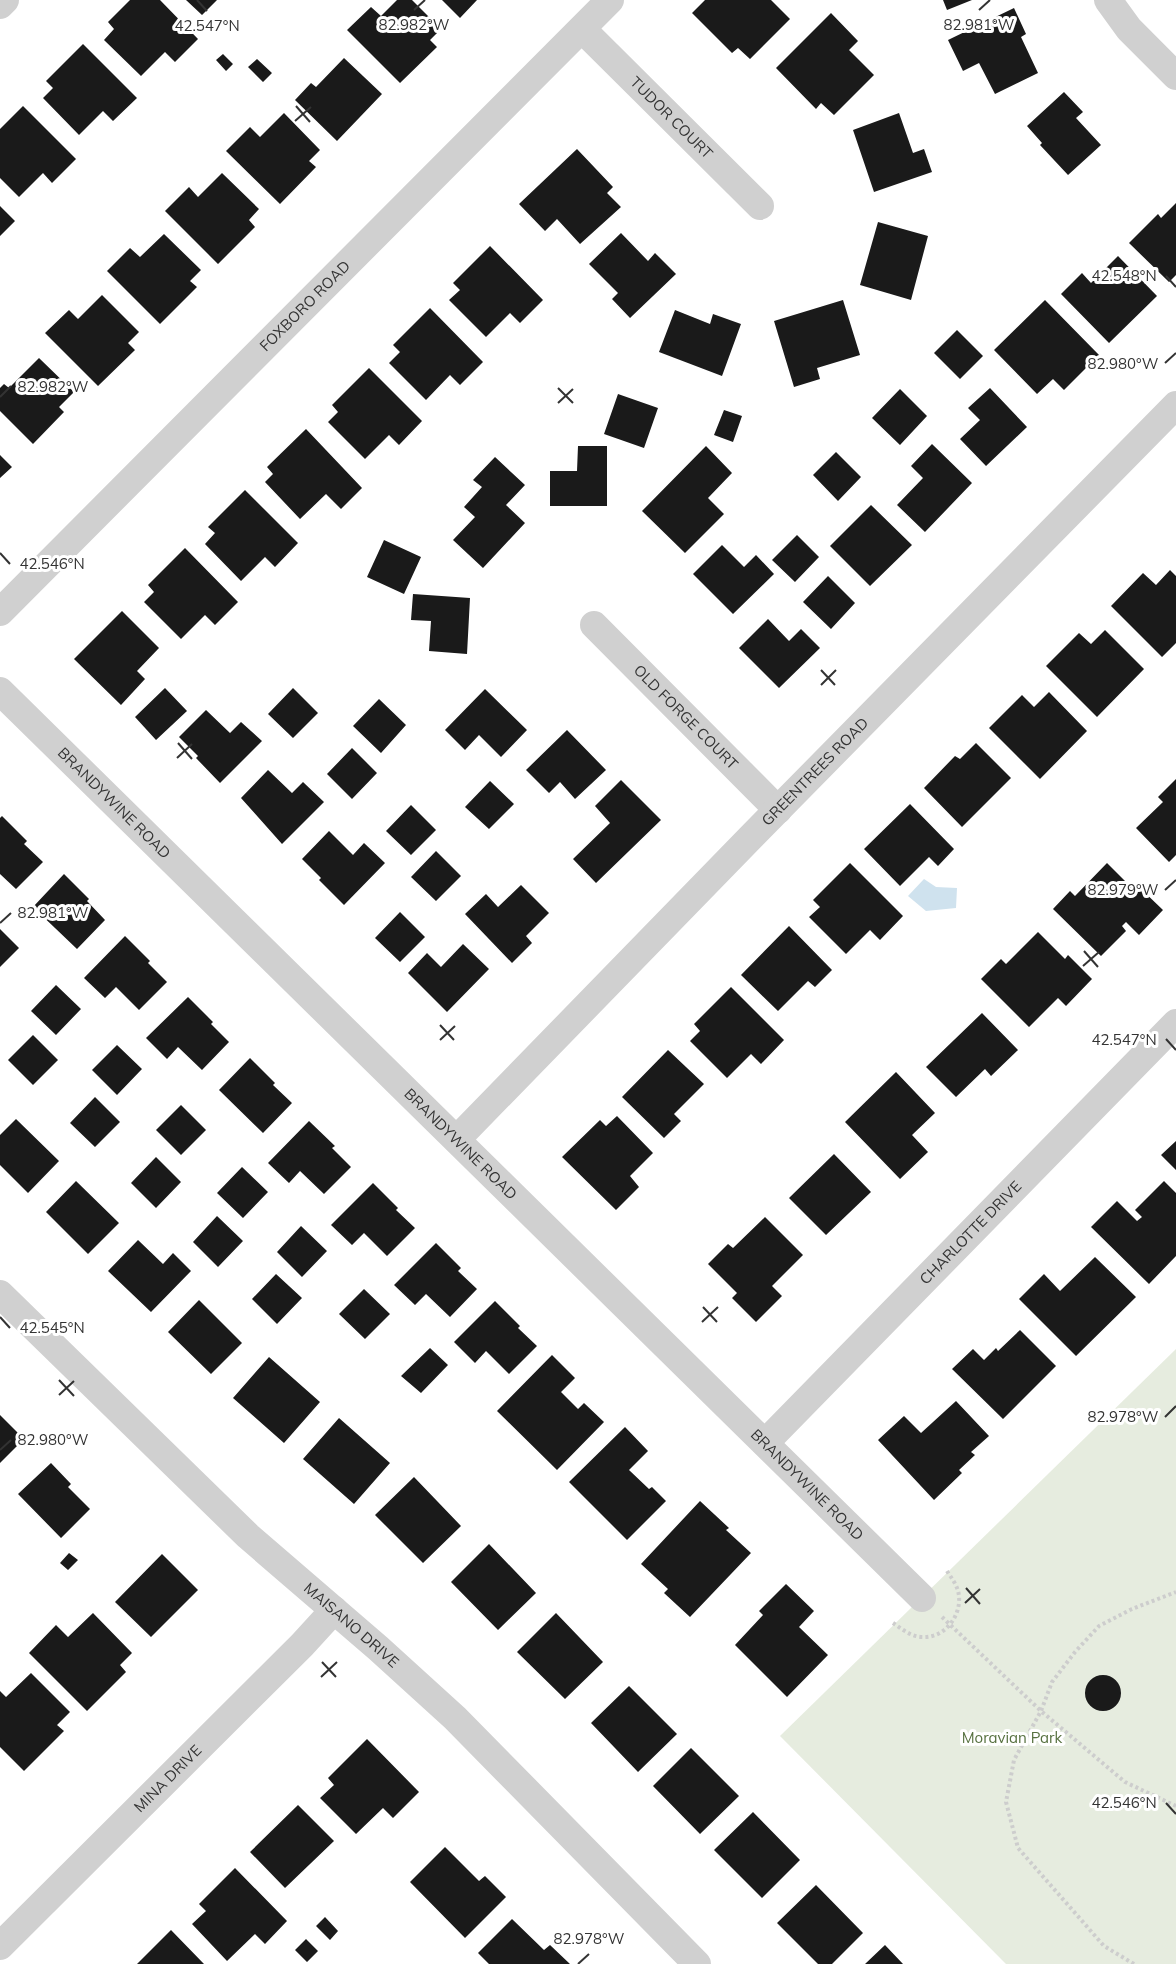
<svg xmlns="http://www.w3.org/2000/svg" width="1176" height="1964" viewBox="0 0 1176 1964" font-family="Mulish,sans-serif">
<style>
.green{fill:#e6ecdf}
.water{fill:#cfe2ee}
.building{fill:#1a1a1a}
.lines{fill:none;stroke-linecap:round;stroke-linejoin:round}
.path{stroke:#cdcdcd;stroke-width:4;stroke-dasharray:3 3;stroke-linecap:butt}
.street{stroke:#d0d0d0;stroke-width:28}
.ticks{fill:none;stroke:#333;stroke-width:2}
.labels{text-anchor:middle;stroke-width:6;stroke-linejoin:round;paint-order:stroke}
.street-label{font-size:15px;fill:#333;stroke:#fff}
.park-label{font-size:15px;fill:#56703f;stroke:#fff}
.ticks-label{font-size:15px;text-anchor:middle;fill:#333;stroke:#fff;stroke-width:6;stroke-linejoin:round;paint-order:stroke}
</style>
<rect width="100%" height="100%" fill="#fff"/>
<path class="green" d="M 1176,1349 L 1176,1964 L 1006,1964 L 780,1736 Z"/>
<path class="water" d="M 924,879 L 936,887 L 957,888 L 956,908 L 926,911 L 908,896 Z"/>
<path class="building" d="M 130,0 L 160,0 L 198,39 L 175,62 L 165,52 L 141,76 L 104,40 L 114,29 L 108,22 Z
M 186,0 L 217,0 L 202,15 Z
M 397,0 L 412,0 L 441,29 L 430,40 L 437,47 L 400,83 L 347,30 L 371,7 L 381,16 Z
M 442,0 L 477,0 L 460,18 Z
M 705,0 L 771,0 L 790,19 L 750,59 L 738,48 L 732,53 L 692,13 Z
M 943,0 L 972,0 L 947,10 Z
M 1014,8 L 1026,34 L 1021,37 L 1038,73 L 995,94 L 979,63 L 963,71 L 948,40 Z
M 831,13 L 858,41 L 849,50 L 874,75 L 834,115 L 821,103 L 816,109 L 776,68 Z
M 83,44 L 137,98 L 113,121 L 103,111 L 79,135 L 43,98 L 53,88 L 46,81 Z
M 223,54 L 233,64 L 226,71 L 216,60 Z
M 344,58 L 382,94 L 337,141 L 295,100 L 311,83 L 316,87 Z
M 257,59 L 272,73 L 263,82 L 248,67 Z
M 1064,92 L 1083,112 L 1076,118 L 1101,145 L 1068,175 L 1040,145 L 1042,143 L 1027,126 Z
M 23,106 L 76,159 L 52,183 L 43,173 L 19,197 L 0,178 L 0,129 Z
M 284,113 L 320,150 L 309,161 L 316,167 L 280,204 L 226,151 L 250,127 L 260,137 Z
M 899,113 L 913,153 L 924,149 L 932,172 L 874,192 L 853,130 Z
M 577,149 L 613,187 L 607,193 L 621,207 L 580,244 L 557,219 L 545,231 L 519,204 Z
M 222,173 L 259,209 L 249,220 L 255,227 L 218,264 L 165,211 L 189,187 L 198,197 Z
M 1176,203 L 1176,275 L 1169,282 L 1129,243 L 1158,214 L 1161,218 Z
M 0,206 L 15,221 L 0,236 Z
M 878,222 L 928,236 L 911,300 L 860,285 Z
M 621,233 L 648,261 L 655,253 L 676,274 L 630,318 L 612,299 L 618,293 L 589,264 Z
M 164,234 L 201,270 L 190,281 L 197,287 L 160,324 L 107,271 L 130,248 L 140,257 Z
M 490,246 L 543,300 L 520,323 L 510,313 L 486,337 L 449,300 L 460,290 L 453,283 Z
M 1118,256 L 1157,296 L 1109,343 L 1061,294 L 1082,273 L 1091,283 Z
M 102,295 L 139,332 L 128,343 L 135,350 L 98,386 L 45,333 L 69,310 L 78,319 Z
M 843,300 L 860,355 L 817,368 L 820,379 L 794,387 L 774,321 Z
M 1045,300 L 1099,355 L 1064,390 L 1053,379 L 1037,394 L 994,350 Z
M 430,308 L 483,362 L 460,385 L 450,375 L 426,400 L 389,363 L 400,352 L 393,345 Z
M 675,310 L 710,324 L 713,314 L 741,324 L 722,376 L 659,352 Z
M 957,330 L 983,356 L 960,379 L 934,353 Z
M 39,358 L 74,392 L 59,407 L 64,412 L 33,444 L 0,411 L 0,388 L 4,384 L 9,388 Z
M 369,368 L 422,421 L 399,445 L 389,435 L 365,459 L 328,422 L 338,412 L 332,405 Z
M 990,388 L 1027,427 L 986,466 L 960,439 L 980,420 L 968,408 Z
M 900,389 L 927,416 L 900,445 L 872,418 Z
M 618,394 L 658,408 L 644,448 L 604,434 Z
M 724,410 L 742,416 L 733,442 L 714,435 Z
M 306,429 L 362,488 L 341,509 L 326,494 L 300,519 L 265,482 L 273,474 L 267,467 Z
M 932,444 L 972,483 L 925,532 L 897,505 L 923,478 L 911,466 Z
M 578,446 L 607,446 L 607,506 L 550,506 L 550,471 L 577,471 Z
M 706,446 L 732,473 L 708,498 L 724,514 L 685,553 L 642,511 Z
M 836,452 L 861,477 L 838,501 L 813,475 Z
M 0,455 L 12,467 L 0,478 Z
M 495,457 L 525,485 L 506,505 L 525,523 L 483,568 L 453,540 L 475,517 L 464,507 L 482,487 L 473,480 Z
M 245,490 L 298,543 L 275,567 L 265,557 L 241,581 L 205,544 L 215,533 L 208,527 Z
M 871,505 L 912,545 L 870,586 L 830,546 Z
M 797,535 L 819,557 L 795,582 L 772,560 Z
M 384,540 L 421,557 L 404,594 L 367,577 Z
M 722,545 L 744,567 L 756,555 L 774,574 L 733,614 L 693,574 Z
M 185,548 L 238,602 L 215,625 L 205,615 L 181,639 L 144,602 L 154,592 L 148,585 Z
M 1170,570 L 1176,576 L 1176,643 L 1162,657 L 1111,606 L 1143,573 L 1156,585 Z
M 828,576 L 855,603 L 831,629 L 803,602 Z
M 413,594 L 470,598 L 467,654 L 429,651 L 431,621 L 411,620 Z
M 122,611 L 159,648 L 137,671 L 145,679 L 121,705 L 74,659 Z
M 768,619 L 789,641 L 801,629 L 820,648 L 779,688 L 739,648 Z
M 1105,630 L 1144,669 L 1097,717 L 1046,666 L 1079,633 L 1091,644 Z
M 165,688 L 187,711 L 156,740 L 135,717 Z
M 293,688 L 318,713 L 293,738 L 268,714 Z
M 485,689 L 527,730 L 501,757 L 479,735 L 465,750 L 445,730 Z
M 1049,692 L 1087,731 L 1040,779 L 989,728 L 1022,695 L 1034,707 Z
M 379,699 L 406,725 L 381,753 L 353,726 Z
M 206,710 L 230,733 L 241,722 L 262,741 L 220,783 L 196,758 L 198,756 L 179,737 Z
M 567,730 L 606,770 L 575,799 L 560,782 L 549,793 L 526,770 Z
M 976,743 L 1011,778 L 962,827 L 924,788 L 955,756 L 960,759 Z
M 352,748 L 377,773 L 352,799 L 327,774 Z
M 268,770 L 292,793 L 303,782 L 324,802 L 282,844 L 241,798 Z
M 1176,779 L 1176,855 L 1169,862 L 1136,828 L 1163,802 L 1158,797 Z
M 621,780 L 661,820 L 596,883 L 573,859 L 610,823 L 595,806 Z
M 490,781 L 514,804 L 489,829 L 465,807 Z
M 910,804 L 954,849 L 938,866 L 929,857 L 900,886 L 864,849 Z
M 411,805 L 436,830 L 411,855 L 386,831 Z
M 2,816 L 27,841 L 24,844 L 43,862 L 16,889 L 0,874 L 0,818 Z
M 329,831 L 353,855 L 364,843 L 385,863 L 344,905 L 319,880 L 321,878 L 302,859 Z
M 436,851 L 461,876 L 436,901 L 411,877 Z
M 850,863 L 903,916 L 880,940 L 870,930 L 846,954 L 809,917 L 820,907 L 813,900 Z
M 1107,863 L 1135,891 L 1139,887 L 1163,910 L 1139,935 L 1126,922 L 1122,926 L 1126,931 L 1101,956 L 1053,909 L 1070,891 L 1075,896 Z
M 64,874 L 89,899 L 87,901 L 105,920 L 77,949 L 33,907 Z
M 521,885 L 549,913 L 526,936 L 532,943 L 512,963 L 465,914 L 486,894 L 498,907 Z
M 400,912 L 425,937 L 400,962 L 375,938 Z
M 789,926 L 832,970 L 815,987 L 808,981 L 778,1011 L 741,975 Z
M 0,929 L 19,948 L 0,967 Z
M 1038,932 L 1065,959 L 1068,955 L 1092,979 L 1066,1006 L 1058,998 L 1029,1027 L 981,979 L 1001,959 L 1006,964 Z
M 125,936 L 150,961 L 148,963 L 167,982 L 139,1010 L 116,987 L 105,998 L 84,978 Z
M 463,944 L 489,969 L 447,1012 L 408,973 L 427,953 L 441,967 Z
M 56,985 L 81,1009 L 56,1035 L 31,1011 Z
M 731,987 L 784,1040 L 761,1064 L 751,1054 L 727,1078 L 690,1041 L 700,1031 L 694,1024 Z
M 188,997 L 213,1022 L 211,1024 L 229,1042 L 202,1070 L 178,1047 L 167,1059 L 146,1038 Z
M 982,1013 L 1018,1050 L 991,1076 L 985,1069 L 956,1097 L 926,1067 Z
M 33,1035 L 58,1060 L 33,1085 L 8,1060 Z
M 117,1045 L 142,1069 L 117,1095 L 92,1070 Z
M 668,1050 L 704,1084 L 674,1114 L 681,1121 L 664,1138 L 622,1097 Z
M 250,1058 L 275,1083 L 273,1085 L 292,1103 L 263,1133 L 219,1090 Z
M 896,1072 L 935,1113 L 912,1135 L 928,1152 L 900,1179 L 845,1122 Z
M 95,1097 L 120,1122 L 95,1147 L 70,1123 Z
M 181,1105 L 206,1130 L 181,1155 L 156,1130 Z
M 617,1116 L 653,1153 L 630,1176 L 639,1187 L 616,1210 L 562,1157 L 600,1120 L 606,1126 Z
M 16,1119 L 59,1161 L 28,1193 L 0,1165 L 0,1135 Z
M 309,1121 L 335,1146 L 332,1148 L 351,1167 L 324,1194 L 300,1171 L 289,1183 L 268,1163 Z
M 1176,1141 L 1176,1170 L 1161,1155 Z
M 834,1154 L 871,1192 L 826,1235 L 789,1198 Z
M 156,1157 L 181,1182 L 156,1208 L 131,1183 Z
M 242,1167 L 268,1192 L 243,1218 L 217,1193 Z
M 76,1181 L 119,1223 L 88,1254 L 46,1212 Z
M 1164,1181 L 1176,1193 L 1176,1256 L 1149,1284 L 1091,1227 L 1117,1201 L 1137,1221 L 1142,1217 L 1135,1210 Z
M 373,1183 L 398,1208 L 396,1210 L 415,1228 L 387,1256 L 364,1233 L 352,1245 L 331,1225 Z
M 217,1216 L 243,1241 L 218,1267 L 193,1242 Z
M 765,1217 L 803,1255 L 772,1286 L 782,1296 L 756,1322 L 732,1298 L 737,1293 L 708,1264 L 728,1244 L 733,1248 Z
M 301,1226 L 327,1251 L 302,1277 L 277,1252 Z
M 138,1240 L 163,1264 L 173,1253 L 191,1271 L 151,1312 L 108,1271 Z
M 436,1243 L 461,1268 L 458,1271 L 477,1289 L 450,1317 L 426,1294 L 415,1305 L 394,1285 Z
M 1095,1257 L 1136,1297 L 1076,1356 L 1019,1299 L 1044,1274 L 1060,1291 Z
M 276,1274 L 302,1298 L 277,1324 L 252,1299 Z
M 364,1289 L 390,1314 L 365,1339 L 339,1314 Z
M 199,1300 L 242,1343 L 211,1374 L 168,1332 Z
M 495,1301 L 520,1326 L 518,1328 L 537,1346 L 509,1374 L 486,1351 L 475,1363 L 454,1342 Z
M 1020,1330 L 1056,1366 L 1003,1419 L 952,1369 L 973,1349 L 984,1360 L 996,1348 L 998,1351 Z
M 430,1348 L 448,1365 L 421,1393 L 401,1376 Z
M 552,1355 L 575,1378 L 561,1392 L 578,1409 L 584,1403 L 604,1422 L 557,1470 L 497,1411 Z
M 269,1357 L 320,1402 L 284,1443 L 233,1398 Z
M 956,1401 L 989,1436 L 971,1452 L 975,1455 L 959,1470 L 962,1473 L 934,1500 L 878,1440 L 904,1416 L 921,1433 Z
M 0,1415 L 24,1439 L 0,1463 Z
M 339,1418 L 390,1463 L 354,1504 L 303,1459 Z
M 625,1427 L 648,1451 L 629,1470 L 649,1489 L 652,1487 L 666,1501 L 627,1540 L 569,1482 Z
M 51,1463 L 71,1484 L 68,1487 L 90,1509 L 61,1538 L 18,1494 Z
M 414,1477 L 461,1526 L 423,1563 L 375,1515 Z
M 700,1501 L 729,1528 L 726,1530 L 751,1553 L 690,1617 L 664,1593 L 668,1589 L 641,1564 Z
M 489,1544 L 536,1593 L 498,1630 L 451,1582 Z
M 69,1553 L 78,1560 L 68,1570 L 60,1563 Z
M 162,1554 L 198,1590 L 151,1637 L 115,1602 Z
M 786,1584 L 814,1611 L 799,1627 L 828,1655 L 787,1697 L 735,1645 L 763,1615 L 759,1611 Z
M 93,1613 L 132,1653 L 120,1665 L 126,1672 L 87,1711 L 29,1653 L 56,1625 L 68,1637 Z
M 556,1613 L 603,1662 L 565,1699 L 517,1652 Z
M 31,1673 L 70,1712 L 57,1725 L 64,1731 L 24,1771 L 0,1747 L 0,1691 L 6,1697 Z
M1085 1693a18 18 0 1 1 36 0a18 18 0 1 1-36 0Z
M 629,1686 L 677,1734 L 638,1772 L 591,1723 Z
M 367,1739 L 419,1792 L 393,1818 L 383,1808 L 356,1834 L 320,1798 L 334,1785 L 328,1778 Z
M 691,1748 L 739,1796 L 700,1834 L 653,1786 Z
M 298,1805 L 334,1841 L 285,1888 L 250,1852 Z
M 753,1812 L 800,1860 L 762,1898 L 714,1850 Z
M 445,1847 L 479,1881 L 485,1876 L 506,1897 L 465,1938 L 410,1882 Z
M 235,1868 L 287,1921 L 265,1944 L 255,1934 L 227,1961 L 192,1924 L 206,1911 L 199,1904 Z
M 816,1885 L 863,1933 L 832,1964 L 818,1964 L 777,1923 Z
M 325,1917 L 338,1931 L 330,1940 L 316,1926 Z
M 512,1919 L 544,1950 L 550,1945 L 570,1964 L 489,1964 L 478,1953 Z
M 171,1930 L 204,1964 L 137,1964 Z
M 306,1939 L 318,1951 L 307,1962 L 295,1950 Z
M 885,1945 L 903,1964 L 865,1964 Z"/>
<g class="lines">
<path class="path" d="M 942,1617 L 1041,1711 L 1125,1782 L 1176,1806
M 893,1623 C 902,1629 911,1637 923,1637 C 944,1638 961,1617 959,1596 C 958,1586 952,1579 947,1571
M 1134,1964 L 1104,1946 L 1018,1848 L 1006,1802 L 1014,1760 L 1041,1711 L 1052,1682 L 1075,1652 L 1099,1626 L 1132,1609 L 1176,1592"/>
<g class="street">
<path d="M 1108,0 L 1129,29 L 1176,76"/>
<path d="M 0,5 L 5,0"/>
<path id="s1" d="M 582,29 L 760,206"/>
<path id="s2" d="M 0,612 L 610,0"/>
<path id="s3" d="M 594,625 L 778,810"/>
<path id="s4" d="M 0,691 L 922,1598"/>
<path id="s5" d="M 457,1139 L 750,838 L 1176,405"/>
<path id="s6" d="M 0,1294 L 248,1536 L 378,1648 L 455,1718 L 697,1964"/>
<path id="s7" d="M 765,1443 L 1176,1023"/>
<path id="s8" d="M 0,1946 L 302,1645 L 334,1610"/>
</g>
</g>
<path class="ticks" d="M 197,0 L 207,11M 414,10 L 425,0M 979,10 L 990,0M 296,106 L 310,122M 295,121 L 311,107M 1166,276 L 1176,287M 1165,363 L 1176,353M 558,388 L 573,403M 0,397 L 11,386M 558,403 L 573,389M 0,553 L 10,564M 821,670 L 835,685M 821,685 L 836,670M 178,743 L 192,759M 177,758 L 192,744M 1165,890 L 1176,880M 0,923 L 11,913M 1084,951 L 1098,967M 1083,966 L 1099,952M 440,1025 L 454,1040M 1166,1039 L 1176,1050M 440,1040 L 455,1026M 703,1307 L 717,1322M 0,1317 L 10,1328M 702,1322 L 718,1307M 59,1380 L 74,1396M 59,1395 L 74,1381M 1165,1417 L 1176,1406M 0,1450 L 11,1440M 966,1588 L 980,1604M 965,1603 L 980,1589M 322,1662 L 336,1677M 321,1677 L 337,1662M 1166,1803 L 1176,1814M 578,1964 L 589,1954"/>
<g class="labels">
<g class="street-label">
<text dy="5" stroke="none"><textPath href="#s1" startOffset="126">TUDOR COURT</textPath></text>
<text dy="5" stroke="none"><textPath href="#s2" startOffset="432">FOXBORO ROAD</textPath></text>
<text dy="5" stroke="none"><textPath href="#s3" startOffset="130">OLD FORGE COURT</textPath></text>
<text dy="5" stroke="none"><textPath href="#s5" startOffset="513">GREENTREES ROAD</textPath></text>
<text dy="5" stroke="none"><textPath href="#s4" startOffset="160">BRANDYWINE ROAD</textPath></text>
<text dy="5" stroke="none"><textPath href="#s4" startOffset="646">BRANDYWINE ROAD</textPath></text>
<text dy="5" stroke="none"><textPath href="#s7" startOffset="294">CHARLOTTE DRIVE</textPath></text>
<text dy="5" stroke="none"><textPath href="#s4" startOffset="1132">BRANDYWINE ROAD</textPath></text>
<text dy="5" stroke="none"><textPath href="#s6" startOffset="483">MAISANO DRIVE</textPath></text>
<text dy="5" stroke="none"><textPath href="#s8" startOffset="237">MINA DRIVE</textPath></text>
</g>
<g class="park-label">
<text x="1012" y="1743">Moravian Park</text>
</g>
</g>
<g class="ticks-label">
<text x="414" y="30">82.982°W</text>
<text x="979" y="30">82.981°W</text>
<text x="207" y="31">42.547°N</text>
<text x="1124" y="281">42.548°N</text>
<text x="1123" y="369">82.980°W</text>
<text x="53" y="392">82.982°W</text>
<text x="52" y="569">42.546°N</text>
<text x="1123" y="895">82.979°W</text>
<text x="53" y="918">82.981°W</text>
<text x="1124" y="1045">42.547°N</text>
<text x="52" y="1333">42.545°N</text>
<text x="1123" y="1422">82.978°W</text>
<text x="53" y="1445">82.980°W</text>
<text x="1124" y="1808">42.546°N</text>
<text x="589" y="1944">82.978°W</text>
</g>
</svg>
